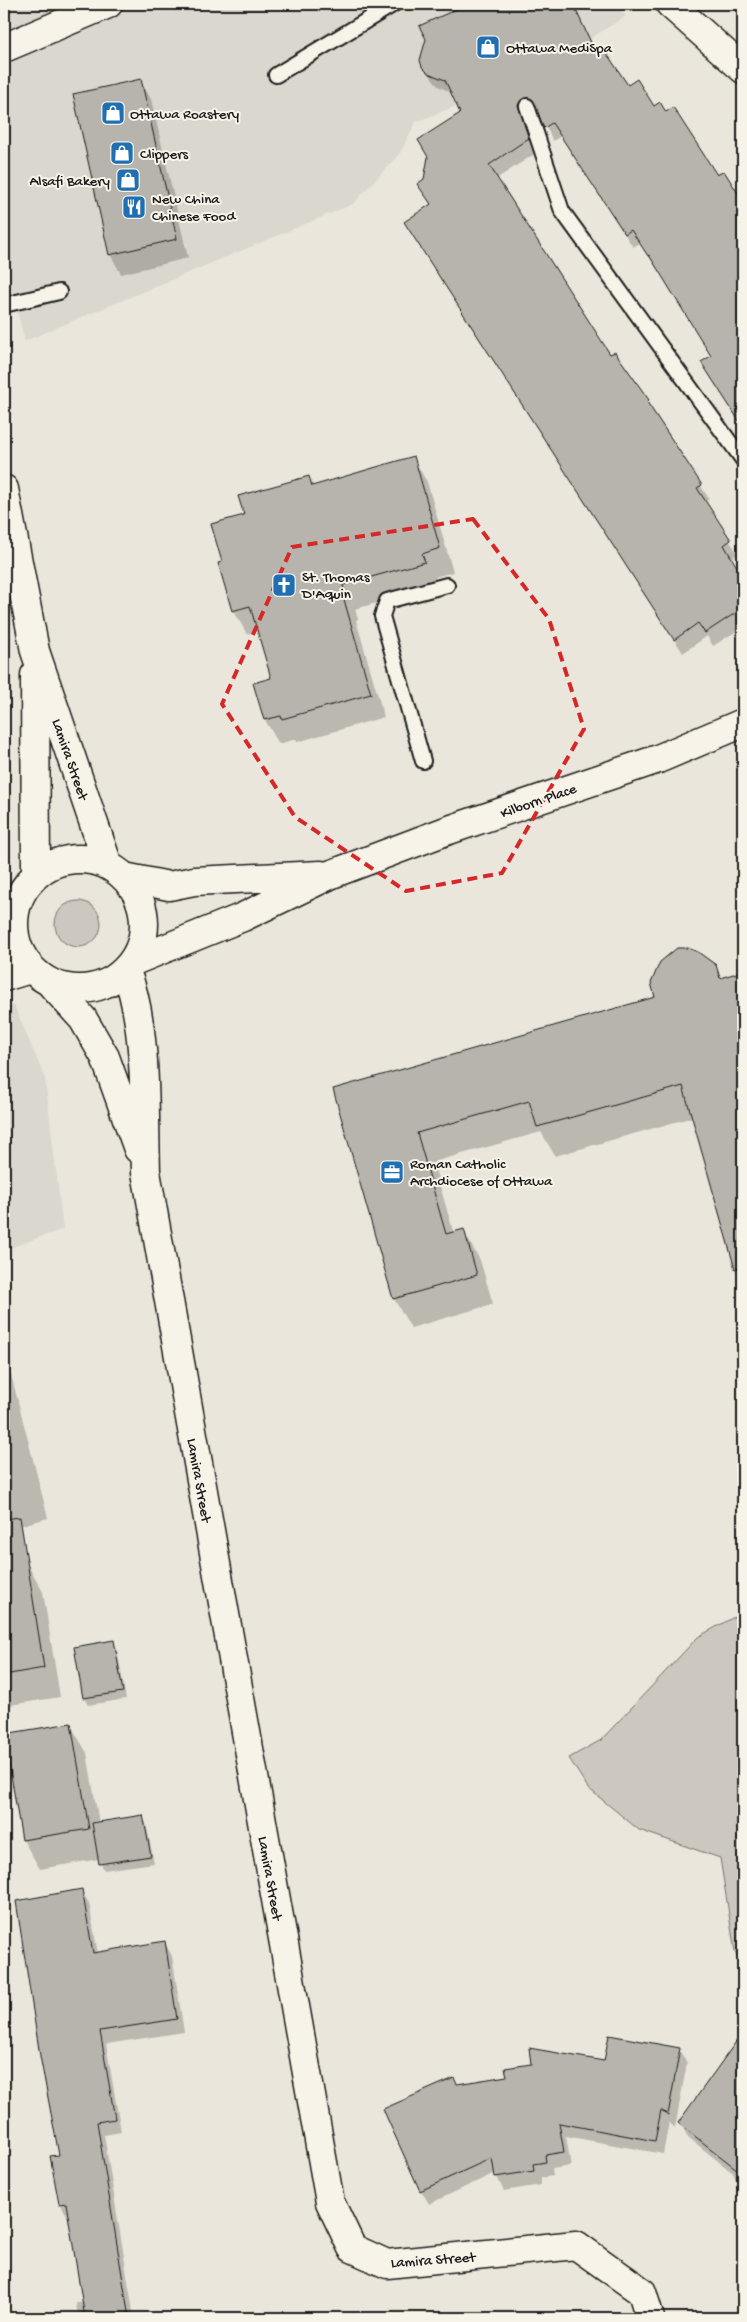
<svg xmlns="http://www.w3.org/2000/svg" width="747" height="2322" viewBox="0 0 747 2322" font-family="'Gochi Hand',sans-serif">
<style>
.built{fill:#dad7ce}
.green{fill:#ccc8c0;stroke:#74726e}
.shadow{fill:#0003}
.building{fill:#b6b4ac;stroke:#1c1c1c}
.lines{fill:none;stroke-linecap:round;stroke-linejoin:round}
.lane-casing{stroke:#1c1c1c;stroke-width:18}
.street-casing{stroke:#1c1c1c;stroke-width:31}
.secondary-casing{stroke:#1c1c1c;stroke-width:31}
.primary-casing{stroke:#1c1c1c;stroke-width:31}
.lane{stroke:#f7f3e8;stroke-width:14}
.street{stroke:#f7f3e8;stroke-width:28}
.secondary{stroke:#f7f3e8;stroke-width:28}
.primary{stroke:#f7f3e8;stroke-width:28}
.marked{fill:none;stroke:#d62828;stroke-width:4;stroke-dasharray:10 6;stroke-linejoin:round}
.labels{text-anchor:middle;stroke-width:4;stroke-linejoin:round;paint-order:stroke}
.poi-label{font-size:15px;fill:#1c1c1c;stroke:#f7f3e8;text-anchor:start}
.street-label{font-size:15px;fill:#1c1c1c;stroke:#f7f3e8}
</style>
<rect width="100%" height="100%" fill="#eae6dc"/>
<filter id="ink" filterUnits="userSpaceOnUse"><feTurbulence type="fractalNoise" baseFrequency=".02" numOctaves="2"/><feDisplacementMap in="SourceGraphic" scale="10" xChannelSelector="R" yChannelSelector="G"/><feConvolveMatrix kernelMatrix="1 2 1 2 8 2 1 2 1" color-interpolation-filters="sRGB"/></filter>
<g filter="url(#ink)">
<path class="built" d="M 4,4 L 613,4 L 626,16 L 531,76 L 416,122 L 400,153 L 353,204 L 25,341 L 4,263 Z
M 14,1005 L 45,1078 L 63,1229 L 4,1250 L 4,1008 Z"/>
<path class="green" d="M55 924a23 23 0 1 1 46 0a23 23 0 1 1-46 0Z
M 743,1612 L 743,1973 L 735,1952 L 720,1858 L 639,1830 L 588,1788 L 569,1758 L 601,1740 L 698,1637 Z"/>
<path class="shadow" d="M 453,4 L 573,4 L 597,54 L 627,87 L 654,107 L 716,177 L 723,172 L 743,204 L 743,426 L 711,377 L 712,357 L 658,268 L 657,269 L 640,243 L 633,247 L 561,136 L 553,141 L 539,112 L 528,114 L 536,153 L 496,179 L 610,356 L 633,379 L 701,486 L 709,499 L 704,502 L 738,554 L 731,559 L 743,579 L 743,627 L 713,646 L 707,636 L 683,653 L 413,236 L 431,205 L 419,184 L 425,180 L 462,113 L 452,93 L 438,86 L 424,67 L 456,11 Z
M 140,80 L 151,99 L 188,258 L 121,274 L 110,254 Z
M 413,458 L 427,482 L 453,572 L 435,577 L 437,586 L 355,609 L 358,619 L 356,620 L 384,717 L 297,742 L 296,739 L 279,744 L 265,720 L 255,684 L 272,679 L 259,631 L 247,634 L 233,610 L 224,563 L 245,516 L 309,478 L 314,486 Z
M 715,966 L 722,979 L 743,973 L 743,1278 L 734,1262 L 693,1117 L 555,1156 L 541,1132 L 433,1162 L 454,1234 L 463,1231 L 480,1260 L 493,1304 L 411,1328 L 394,1299 L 335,1090 L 657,998 Z
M 4,1347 L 48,1518 L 4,1530 Z
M 27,1563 L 43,1592 L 60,1697 L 4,1706 L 4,1567 Z
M 114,1642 L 117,1649 L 126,1699 L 88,1705 L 84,1698 Z
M 70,1724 L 87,1753 L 99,1823 L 142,1816 L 146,1823 L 154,1863 L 104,1870 L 99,1859 L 40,1869 L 23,1840 Z
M 81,1890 L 89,1903 L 98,1954 L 165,1943 L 172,1956 L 184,2032 L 106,2044 L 121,2132 L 104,2135 L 134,2318 L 78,2318 L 76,2303 L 84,2302 L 70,2216 L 68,2217 L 60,2203 L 61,2156 Z
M 738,2042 L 743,2042 L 743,2197 L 733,2173 L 688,2137 L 680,2123 Z
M 679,2050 L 687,2063 L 675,2128 L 669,2122 L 663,2154 L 566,2136 L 571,2166 L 552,2169 L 553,2176 L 541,2178 L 541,2185 L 504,2191 L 495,2173 L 429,2204 L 421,2190 L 457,2085 Z"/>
<path class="building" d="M 468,4 L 573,4 L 596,53 L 603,48 L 628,85 L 637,79 L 654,106 L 660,102 L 666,112 L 673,107 L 717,175 L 724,171 L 743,201 L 743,427 L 701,362 L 711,356 L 649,255 L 648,256 L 631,230 L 625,234 L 552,123 L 544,128 L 532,99 L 524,98 L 518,105 L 529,138 L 489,165 L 610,354 L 615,352 L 649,400 L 647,402 L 702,485 L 697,488 L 731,540 L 724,545 L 743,577 L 743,608 L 705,633 L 698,623 L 674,640 L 404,222 L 431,204 L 417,184 L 424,179 L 428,157 L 418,140 L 460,113 L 445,80 L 428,73 L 422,67 L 420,60 L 426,39 L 419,26 Z
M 141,79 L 177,239 L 109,255 L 73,94 Z
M 414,456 L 440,548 L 422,554 L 425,562 L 343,585 L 345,594 L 343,596 L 371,694 L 282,719 L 281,716 L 264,720 L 253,683 L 271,678 L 250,606 L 232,611 L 218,563 L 222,562 L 211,524 L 244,515 L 238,496 L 309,476 L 312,486 Z
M 677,948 L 688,948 L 698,952 L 716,965 L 720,978 L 743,971 L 743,1267 L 735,1269 L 683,1086 L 537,1127 L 529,1101 L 417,1133 L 446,1234 L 464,1229 L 477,1275 L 393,1299 L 333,1089 L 655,997 L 651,983 L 660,962 Z
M 20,1517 L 44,1668 L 4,1675 L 4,1519 Z
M 114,1640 L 123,1692 L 83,1698 L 74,1647 Z
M 71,1723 L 89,1829 L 22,1840 L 4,1734 Z
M 143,1815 L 151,1856 L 99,1864 L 92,1823 Z
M 82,1889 L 93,1953 L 165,1941 L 177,2019 L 100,2031 L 115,2119 L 97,2122 L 129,2318 L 85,2318 L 66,2203 L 59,2204 L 50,2156 L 59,2155 L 40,2056 L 16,1901 Z
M 743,2032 L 743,2174 L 678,2123 Z
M 609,2035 L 680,2048 L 668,2115 L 661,2110 L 655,2141 L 559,2123 L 564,2152 L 545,2155 L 546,2162 L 533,2164 L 534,2171 L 495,2177 L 492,2158 L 420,2191 L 383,2109 L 454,2078 L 457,2084 L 507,2076 L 505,2068 L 531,2064 L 529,2048 L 604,2061 Z"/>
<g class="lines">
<g class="lane-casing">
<path id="lane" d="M 276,75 L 394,4
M 527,106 L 562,211 L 743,460
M 4,305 L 59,292
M 423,761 L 382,616 L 387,601 L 447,585"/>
</g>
<g class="street-casing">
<path id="street" d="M 4,48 L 108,4
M 124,877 L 169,886 L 194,881 L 321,875
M 134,961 L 243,917 L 332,874 L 446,831 L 658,759 L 743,723
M 126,971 C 148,1027 144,1111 146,1172 L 330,2202 L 352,2248 L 387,2264 L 576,2245 L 642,2292 L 650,2318
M 52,985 L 83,1019 L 105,1057 L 138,1149"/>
</g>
<g class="secondary-casing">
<path id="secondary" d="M 4,489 L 35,651 L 108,865
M 35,675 L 36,874
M14 924a65 65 0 1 1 130 0a65 65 0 1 1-130 0Z
M 4,977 L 30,969"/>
</g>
<g class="primary-casing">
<path id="primary" d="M 670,4 L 743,69"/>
</g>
<use href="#lane" class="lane"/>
<use href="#street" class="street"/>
<use href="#secondary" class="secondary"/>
<use href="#primary" class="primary"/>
</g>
</g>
<path class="marked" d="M 473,519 L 549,619 L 584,729 L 502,873 L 406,891 L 295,817 L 222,704 L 292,547 Z"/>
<defs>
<g id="shop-square" transform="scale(1.25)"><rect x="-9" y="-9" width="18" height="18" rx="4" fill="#1f6fb2" stroke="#f7f3e8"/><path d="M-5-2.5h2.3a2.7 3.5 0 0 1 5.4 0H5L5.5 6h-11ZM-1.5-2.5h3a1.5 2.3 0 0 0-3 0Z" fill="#fff"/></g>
<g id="restaurant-square" transform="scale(1.25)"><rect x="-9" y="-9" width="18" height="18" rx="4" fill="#1f6fb2" stroke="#f7f3e8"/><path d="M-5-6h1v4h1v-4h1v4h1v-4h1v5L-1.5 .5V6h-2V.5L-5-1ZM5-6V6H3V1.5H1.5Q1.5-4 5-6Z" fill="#fff"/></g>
<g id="church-square" transform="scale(1.25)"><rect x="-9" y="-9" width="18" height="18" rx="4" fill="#1f6fb2" stroke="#f7f3e8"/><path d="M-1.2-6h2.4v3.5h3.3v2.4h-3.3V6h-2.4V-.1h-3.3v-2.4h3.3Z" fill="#fff"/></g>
<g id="office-square" transform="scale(1.25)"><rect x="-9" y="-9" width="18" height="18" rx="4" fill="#1f6fb2" stroke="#f7f3e8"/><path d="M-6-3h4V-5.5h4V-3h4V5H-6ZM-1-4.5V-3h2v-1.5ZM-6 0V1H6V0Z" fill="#fff"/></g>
</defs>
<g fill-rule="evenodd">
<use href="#shop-square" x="488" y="47"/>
<use href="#shop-square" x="113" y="113"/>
<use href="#shop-square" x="122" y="153"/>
<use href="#shop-square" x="128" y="180"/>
<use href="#restaurant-square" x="134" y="207"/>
<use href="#church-square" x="284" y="585"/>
<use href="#office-square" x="392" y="1172"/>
</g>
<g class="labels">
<g class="poi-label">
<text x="506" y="52">Ottawa MediSpa</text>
<text x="130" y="118">Ottawa Roastery</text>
<text x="140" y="158">Clippers</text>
<text x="110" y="185" text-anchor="end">Alsafi Bakery</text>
<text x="152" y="203">New China<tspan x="152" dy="17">Chinese Food</tspan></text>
<text x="302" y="581">St. Thomas<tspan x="302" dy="17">D'Aquin</tspan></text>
<text x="410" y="1168">Roman Catholic<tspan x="410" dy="17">Archdiocese of Ottawa</tspan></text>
</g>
<g class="street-label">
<text transform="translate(71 759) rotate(71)" y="5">Lamira Street</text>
<text transform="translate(538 800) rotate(-19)" y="5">Kilborn Place</text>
<text transform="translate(200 1480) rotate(80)" y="5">Lamira Street</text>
<text transform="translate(271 1878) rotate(80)" y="5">Lamira Street</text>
<text transform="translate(433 2259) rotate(-4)" y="5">Lamira Street</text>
</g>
</g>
<rect width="747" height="2322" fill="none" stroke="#f7f3e8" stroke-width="20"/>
<rect x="10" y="10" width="727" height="2302" fill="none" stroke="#1c1c1c" stroke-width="2" filter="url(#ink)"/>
</svg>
